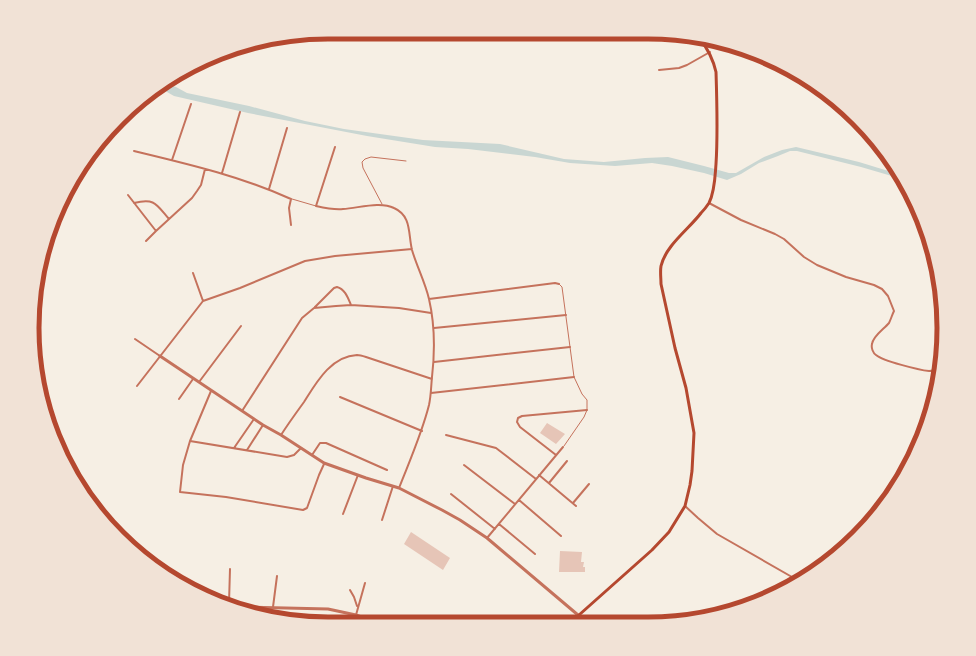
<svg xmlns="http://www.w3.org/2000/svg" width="976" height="656" viewBox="0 0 976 656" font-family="'Nunito Sans',sans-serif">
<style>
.water{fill:#c9d6d2}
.building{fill:#e6c5b7}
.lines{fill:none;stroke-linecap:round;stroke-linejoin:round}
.service{stroke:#c5725c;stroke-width:1}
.minor{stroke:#c5725c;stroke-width:2}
.tertiary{stroke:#c5725c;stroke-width:3}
.secondary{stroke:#b5482f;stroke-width:3}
.rim{fill:none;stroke:#b5482f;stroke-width:5}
</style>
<rect width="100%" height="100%" fill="#f6efe4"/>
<path class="water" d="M 162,83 L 176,87 L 187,93 L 249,106 L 305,121 L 344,129 L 423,140 L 500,144 L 564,159 L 604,162 L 645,158 L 668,157 L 704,166 L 729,173 L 736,173 L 764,157 L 782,150 L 796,147 L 859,162 L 885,170 L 898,172 L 902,179 L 861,167 L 797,151 L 790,151 L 778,156 L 759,163 L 741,174 L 727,180 L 704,173 L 672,166 L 652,163 L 615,166 L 570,163 L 535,157 L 468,149 L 435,147 L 367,136 L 248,113 L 174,96 L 160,88 L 156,89 Z"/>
<path class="building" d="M 547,423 L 565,434 L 556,444 L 540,433 Z
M 411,532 L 450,558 L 443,570 L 404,544 Z
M 560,551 L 582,552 L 581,562 L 584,562 L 583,567 L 585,567 L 585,572 L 559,572 Z"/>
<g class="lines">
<path class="service" d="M 292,199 L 316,206
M 382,204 L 363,168 L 362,162 L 365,159 L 371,157 L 406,161
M 559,284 L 562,287 L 574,377 L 582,394 L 587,400 L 587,410 L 584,417 L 564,446"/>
<path class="minor" d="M 659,70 L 679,68 L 687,65 L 710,52
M 335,147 L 316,206 C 325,208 334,210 343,209 C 359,208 380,201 394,208 C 412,216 408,234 412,250 C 417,267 425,282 429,299 C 435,325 435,351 432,377 C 431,387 431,396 429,405 C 422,433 410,460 399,488
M 134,151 C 188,164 240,176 291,199 L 289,208 L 291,225
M 172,160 L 191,104
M 222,173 L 240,112
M 269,189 L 287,128
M 128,195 L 156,231
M 134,203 C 155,198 156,204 169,219
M 709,203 L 741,220 L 775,234 L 784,239 L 804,257 L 817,265 L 846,277 L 874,285 L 882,289 L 888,296 L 894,311 C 892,315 891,319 889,323 C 884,329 873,336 872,344 C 871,348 873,353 876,355 C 883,361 919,370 929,371 C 933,371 937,370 941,369
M 146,241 L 156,231 L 192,198 L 197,191 L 201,185 L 205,169
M 193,273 L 203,301
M 429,299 L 555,283 L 559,284
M 315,307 L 334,288 L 337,287 C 345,289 348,298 351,305
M 434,328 L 566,315
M 135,339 L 160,356
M 434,362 L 570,347
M 199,382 L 241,326
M 137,386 L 203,301 L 240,288 L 305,261 L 335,256 L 412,249
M 211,391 L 190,441 L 183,465 L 180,492 L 226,497 L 303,510 L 307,508 L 319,475 L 324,464
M 431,393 L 574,377
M 340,397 L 422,431
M 179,399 L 193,379
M 242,411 L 302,318 L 314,308 L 336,306 L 351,305 L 399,308 L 431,313
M 281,435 C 288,424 296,413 304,402 C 316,383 331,356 357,355 C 360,355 363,356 366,357 L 432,379
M 446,435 L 496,448 L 536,479
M 190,441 L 287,457 L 294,455 L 301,448
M 234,448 L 254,419
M 247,450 L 263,425
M 312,455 L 320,443 L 326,443 L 387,470
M 556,455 L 520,427 L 517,422 L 518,418 L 522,416 L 587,410
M 464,465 L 515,504
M 539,475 L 576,506
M 549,483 L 567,461
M 451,494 L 495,529
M 519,500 L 561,536
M 573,503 L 589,484
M 685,506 L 698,518 L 717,534 L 799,581
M 343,514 L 358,475
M 382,520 L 393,486
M 499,524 L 535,554
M 487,538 L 563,447
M 350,590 L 354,597 L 357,606
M 229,603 L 230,569
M 273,607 L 277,576
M 356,615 L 365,583"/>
<path class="tertiary" d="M 160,356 L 263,425 L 281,435 L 324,463 L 366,478 L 399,488 L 442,510 L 460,520 L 487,538 L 578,615
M 241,607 L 328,609 L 356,615 L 375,622"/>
<path class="secondary" d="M 570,623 L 652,550 L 669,532 L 685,506 L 690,485 L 692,471 L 694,433 L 686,388 L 675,348 L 661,284 C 661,278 660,272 661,266 C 666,245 689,229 701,213 C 704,210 707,206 709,203 C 715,191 715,176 716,164 C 718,133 717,103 716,72 C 713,59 708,49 700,39"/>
</g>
<path d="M0 0H976V656H0ZM328 39H648A289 289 0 0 1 937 328V328A289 289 0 0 1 648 617H328A289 289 0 0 1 39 328V328A289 289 0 0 1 328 39Z" fill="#f1e2d6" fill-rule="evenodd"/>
<path class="rim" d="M328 39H648A289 289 0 0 1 937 328V328A289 289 0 0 1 648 617H328A289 289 0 0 1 39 328V328A289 289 0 0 1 328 39Z"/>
</svg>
